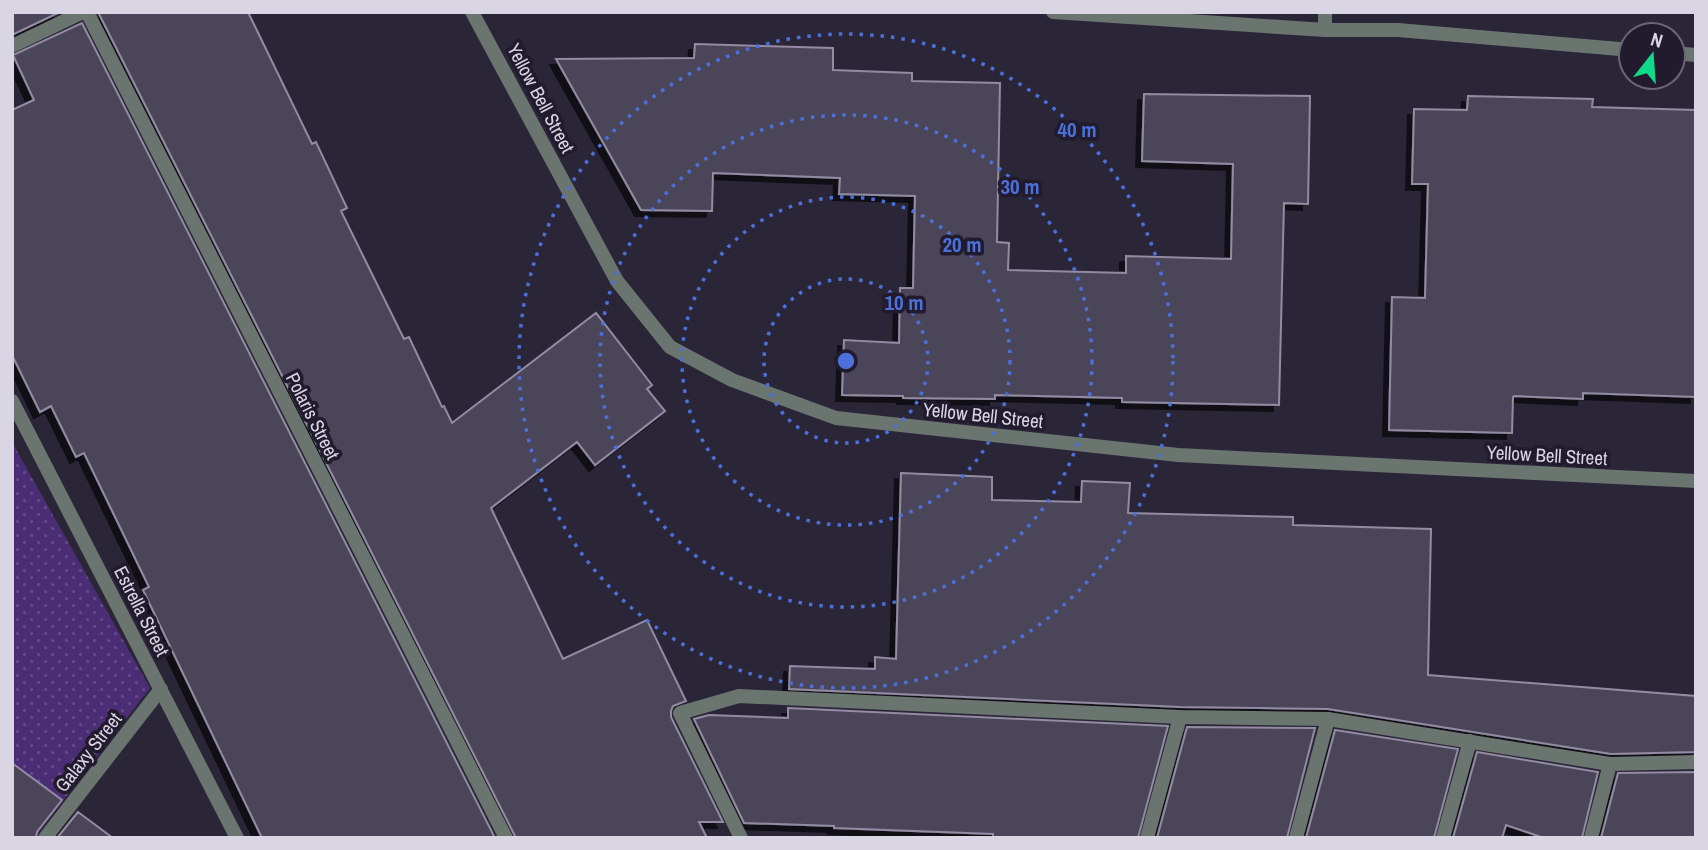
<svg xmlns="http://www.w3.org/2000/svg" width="1708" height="850" viewBox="0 0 1708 850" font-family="'Archivo Narrow',sans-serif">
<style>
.park{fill:url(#park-dots)}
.building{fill:#4c455a;stroke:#928ba2;stroke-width:2;filter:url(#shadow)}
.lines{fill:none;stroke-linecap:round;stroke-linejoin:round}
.service{stroke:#6b756f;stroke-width:14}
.minor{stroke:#6b756f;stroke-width:14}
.tertiary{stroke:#6b756f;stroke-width:14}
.ring{fill:none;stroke:#4c70da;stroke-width:3.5;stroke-dasharray:3.5 7}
.labels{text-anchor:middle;stroke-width:7;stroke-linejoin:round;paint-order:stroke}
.street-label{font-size:19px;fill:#d9d5e2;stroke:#221b2e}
.centre{fill:#4c70da;stroke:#221b2e;stroke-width:3.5}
.ring-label{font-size:21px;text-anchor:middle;font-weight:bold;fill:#4c70da;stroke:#221b2e;stroke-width:7;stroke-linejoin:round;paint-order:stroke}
</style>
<defs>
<pattern id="park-dots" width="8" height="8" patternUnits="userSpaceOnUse" patternTransform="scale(1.75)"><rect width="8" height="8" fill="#4a2d74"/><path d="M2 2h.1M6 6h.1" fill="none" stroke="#644b88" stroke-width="1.8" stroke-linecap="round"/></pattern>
<filter id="shadow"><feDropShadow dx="-6" dy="6" stdDeviation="0" flood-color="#0009"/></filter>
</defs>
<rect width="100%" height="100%" fill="#2b2538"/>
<path class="park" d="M 12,442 L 150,688 L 34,838 L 12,838 Z"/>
<path class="building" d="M 12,12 L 60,12 L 12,35 Z
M 98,12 L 248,12 L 312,144 L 316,142 L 347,208 L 341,211 L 404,339 L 409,337 L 442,407 L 444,406 L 452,423 L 596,313 L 652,385 L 647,389 L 665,411 L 595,465 L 577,442 L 491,508 L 563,659 L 647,620 L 686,701 L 673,706 L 671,711 L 671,717 L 723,822 L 699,822 L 707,838 L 516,838 Z
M 82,23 L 495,838 L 262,838 L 143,590 L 149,587 L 84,453 L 76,457 L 51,406 L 40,412 L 12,355 L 12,110 L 34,100 L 13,55 Z
M 695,44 L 833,48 L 833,70 L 912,73 L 912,81 L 1000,83 L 997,242 L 1009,243 L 1008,270 L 1126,273 L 1126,256 L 1231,259 L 1233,164 L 1142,161 L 1144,94 L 1310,96 L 1308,204 L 1284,203 L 1279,405 L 1122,402 L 1122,398 L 995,395 L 995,399 L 903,398 L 903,396 L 842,395 L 844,340 L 899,343 L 900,288 L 913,288 L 915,196 L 839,194 L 840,178 L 713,173 L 712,211 L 641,210 L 556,59 L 694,58 Z
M 1468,96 L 1593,99 L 1592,107 L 1696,110 L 1696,397 L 1583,393 L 1583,399 L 1514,396 L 1513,397 L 1512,433 L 1389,430 L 1392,297 L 1425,298 L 1428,184 L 1412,184 L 1414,109 L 1467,110 Z
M 901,473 L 992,477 L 992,500 L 1081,502 L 1082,481 L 1130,483 L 1128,513 L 1293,517 L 1293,525 L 1431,529 L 1428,675 L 1696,696 L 1696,752 L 1611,754 L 1328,709 L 1180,707 L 789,689 L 790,666 L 875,669 L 875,657 L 896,659 Z
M 788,708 L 1168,726 L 1138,838 L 993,838 L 993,834 L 834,828 L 834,826 L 744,823 L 694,719 L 709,715 L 788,718 Z
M 1187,727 L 1315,728 L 1287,838 L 1157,838 Z
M 1335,730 L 1458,749 L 1434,838 L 1306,838 Z
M 1477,752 L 1598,772 L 1582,838 L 1544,838 L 1506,825 L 1502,838 L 1453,838 Z
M 12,763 L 62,800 L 37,832 L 36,838 L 12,838 Z
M 1696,772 L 1696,838 L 1601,838 L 1618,773 Z
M 78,812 L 113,838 L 57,838 Z"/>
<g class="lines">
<path class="service" d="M 1147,838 L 1180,717
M 1296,838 L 1328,719
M 1443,838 L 1470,741"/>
<path class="minor" d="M 87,12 L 506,838
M 472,12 L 617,281 L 670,347 L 732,380 L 836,418 L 1178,455 L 1696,481
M 1325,12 L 1325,30
M 12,401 L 237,838
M 45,838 L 161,689
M 741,838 L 680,713 L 739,696 L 1180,717 L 1328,719 L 1610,764 L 1696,762
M 1591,838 L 1610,764"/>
<path class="tertiary" d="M 1053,12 L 1325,30 L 1398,30 L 1631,50
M 12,46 L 83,12
M 1673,53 L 1696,55"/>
</g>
<g class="ring">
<circle cx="846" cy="361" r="82"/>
<circle cx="846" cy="361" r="164"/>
<circle cx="846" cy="361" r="246"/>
<circle cx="846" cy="361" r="327"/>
</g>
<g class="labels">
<g class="street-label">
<text transform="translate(541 98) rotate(62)" y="7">Yellow Bell Street</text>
<text transform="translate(983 415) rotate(6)" y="7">Yellow Bell Street</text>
<text transform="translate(313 416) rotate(63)" y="7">Polaris Street</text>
<text transform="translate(1547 455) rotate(3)" y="7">Yellow Bell Street</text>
<text transform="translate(142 611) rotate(63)" y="7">Estrella Street</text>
<text transform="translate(88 752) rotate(-52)" y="7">Galaxy Street</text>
</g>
</g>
<circle cx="846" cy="361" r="10" class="centre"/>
<g class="ring-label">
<text x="1077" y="137">40 m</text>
<text x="1020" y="194">30 m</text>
<text x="962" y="252">20 m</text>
<text x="904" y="310">10 m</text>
</g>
<rect width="1708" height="850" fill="none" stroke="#d9d5e2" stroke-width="28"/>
<g transform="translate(1652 56) rotate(17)"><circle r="33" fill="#221b2e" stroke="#6b6576" stroke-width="2"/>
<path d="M0-5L12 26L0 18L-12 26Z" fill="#10d98a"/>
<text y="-10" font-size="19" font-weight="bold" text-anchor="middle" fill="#d9d5e2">N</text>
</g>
</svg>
